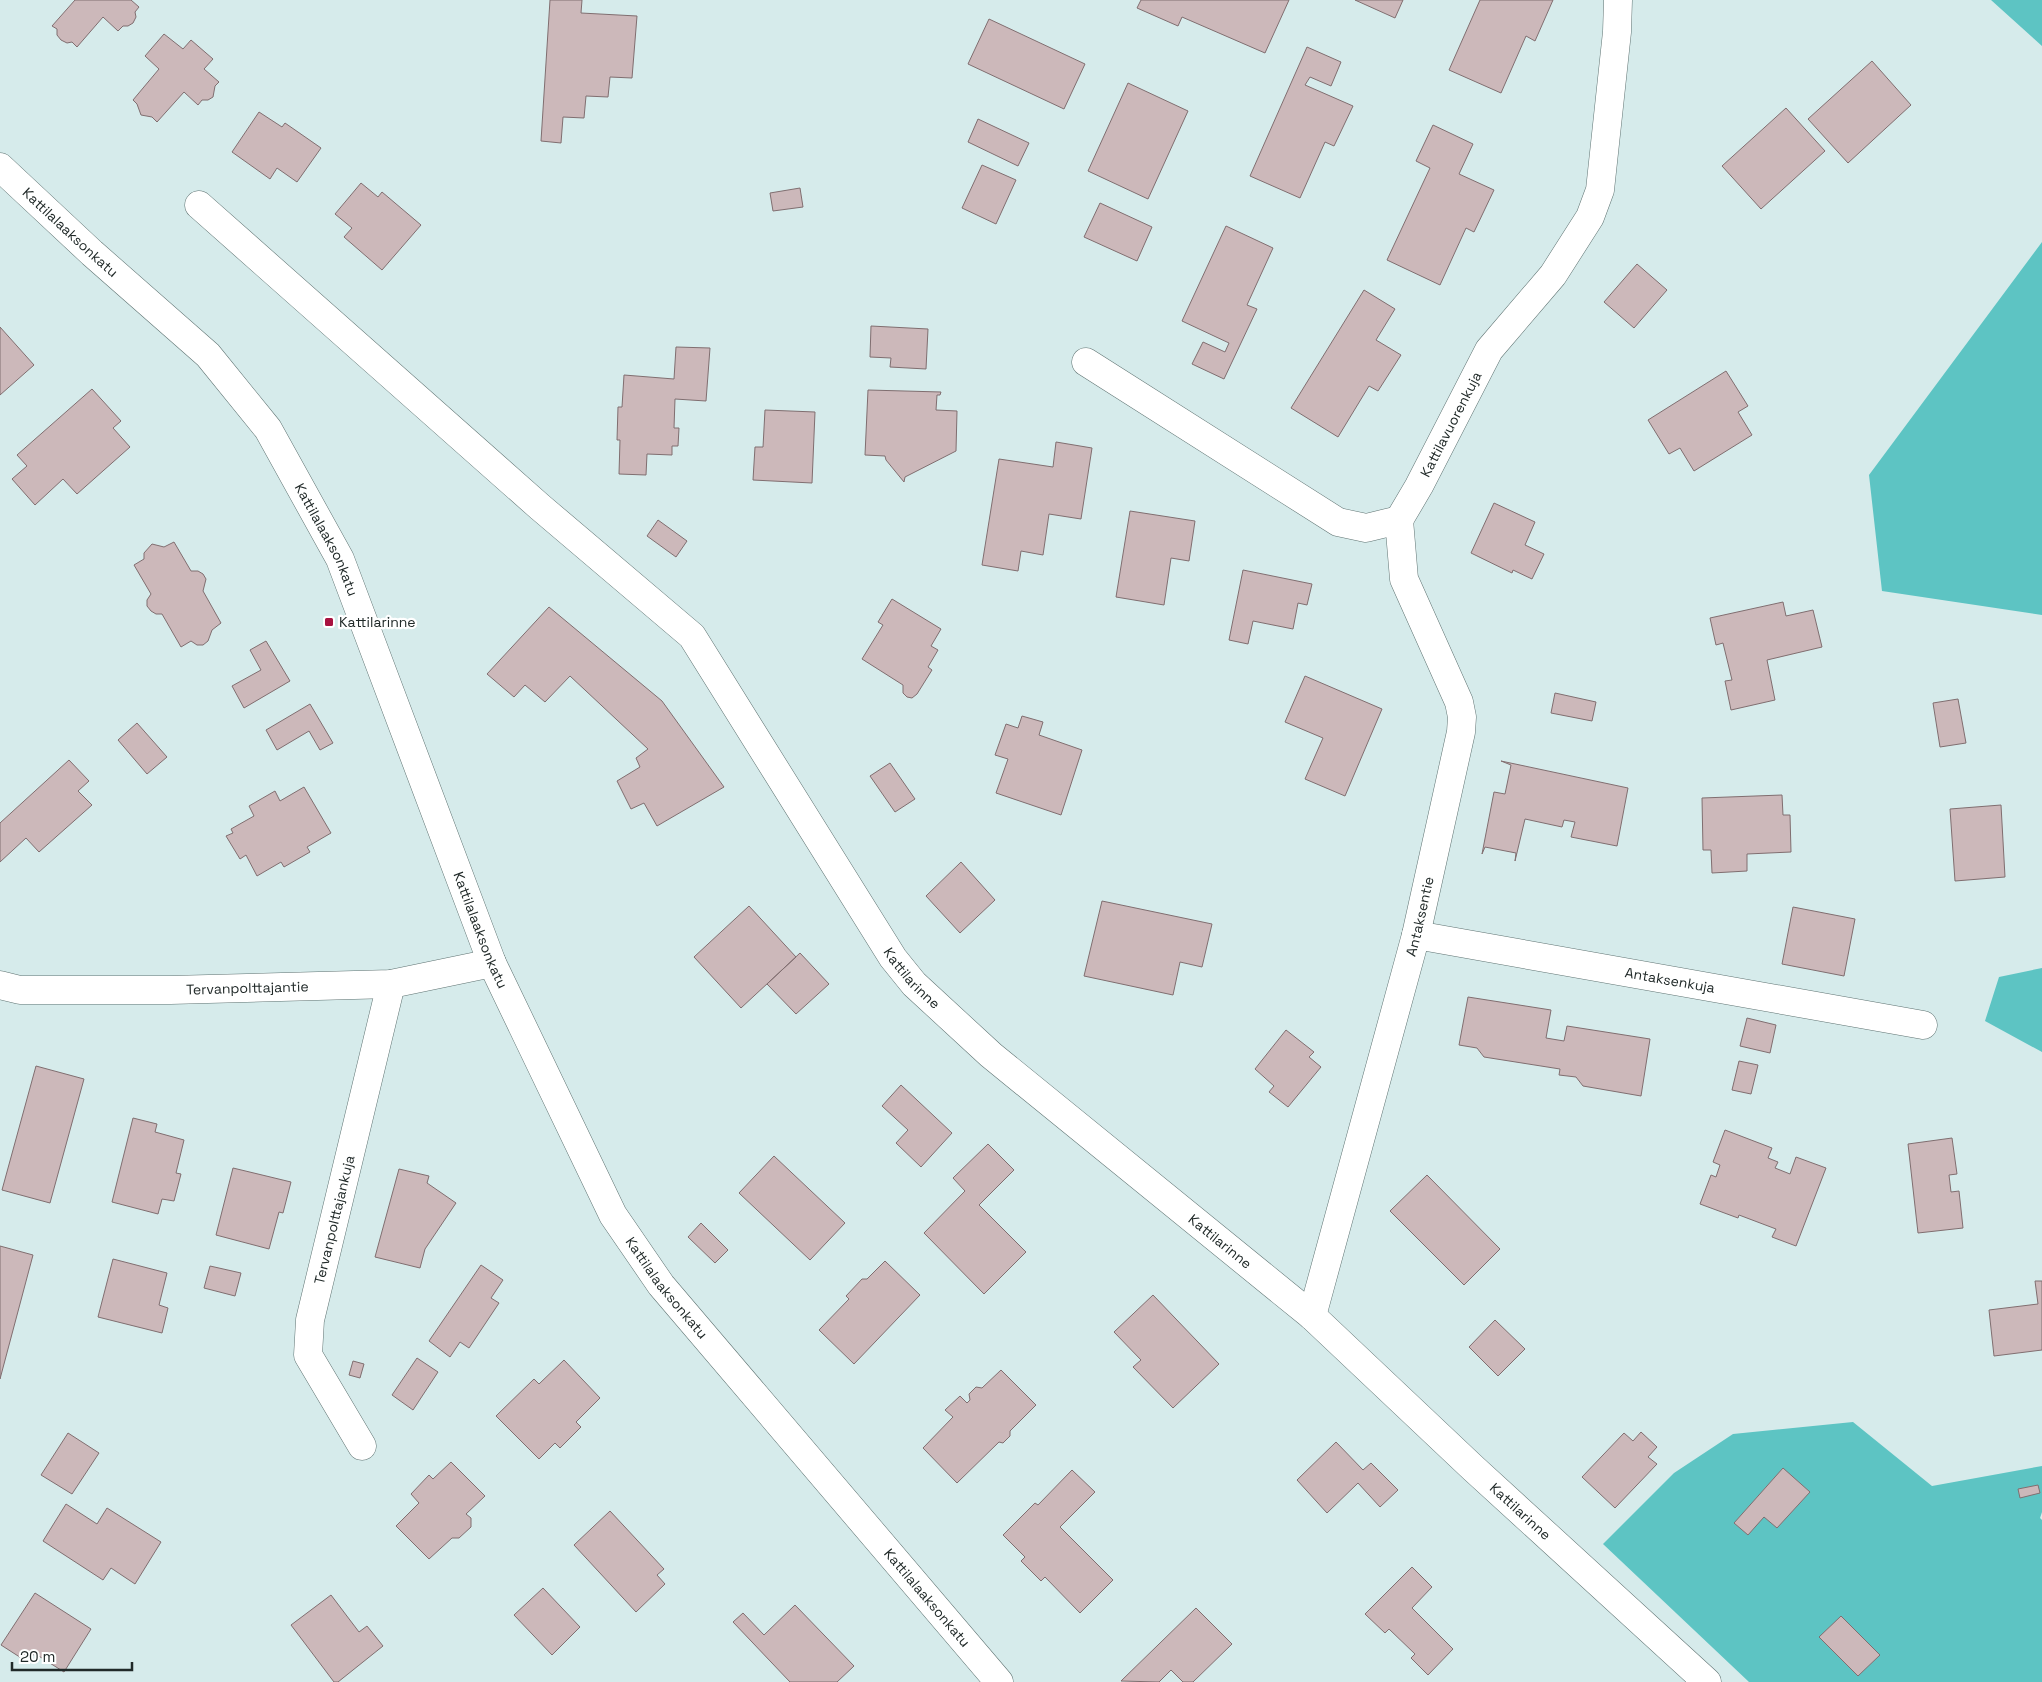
<svg xmlns="http://www.w3.org/2000/svg" width="2042" height="1682" viewBox="0 0 2042 1682" font-family="'Space Grotesk',sans-serif">
<style>
.forest{fill:#5dc4c3}
.building{fill:#ccb8ba;stroke:#806e70}
.lines{fill:none;stroke-linecap:round;stroke-linejoin:round}
.minor-casing{stroke:#5f7372;stroke-width:29}
.tertiary-casing{stroke:#5f7372;stroke-width:29}
.minor{stroke:#fff;stroke-width:28}
.tertiary{stroke:#fff;stroke-width:28}
.poi-dot{fill:#a81240;stroke:#fff;stroke-width:2}
.labels{text-anchor:middle;stroke-width:4.5;stroke-linejoin:round;paint-order:stroke}
.street-label{font-size:14px;fill:#202928;stroke:#fff}
.poi-label{font-size:14px;fill:#202928;stroke:#fff;text-anchor:start}
</style>
<rect width="100%" height="100%" fill="#d6ebeb"/>
<path class="forest" d="M 1991,0 L 2042,0 L 2042,46 Z
M 2042,242 L 2042,615 L 1882,591 L 1869,475 Z
M 2042,968 L 2042,1052 L 1985,1021 L 1999,977 Z
M 1853,1422 L 1932,1486 L 2042,1466 L 2042,1512 L 2040,1518 L 2042,1520 L 2042,1682 L 1749,1682 L 1603,1544 L 1674,1473 L 1733,1434 Z"/>
<path class="building" d="M 75,0 L 131,0 L 139,7 L 135,12 L 136,17 L 133,23 L 128,26 L 123,26 L 118,31 L 103,17 L 77,47 L 72,42 L 67,43 L 61,40 L 57,35 L 57,29 L 52,26 Z
M 550,0 L 582,0 L 581,13 L 637,16 L 632,78 L 610,77 L 608,97 L 586,96 L 584,118 L 563,117 L 561,143 L 541,141 Z
M 1141,0 L 1289,0 L 1265,53 L 1182,17 L 1178,26 L 1137,8 Z
M 1355,0 L 1403,0 L 1395,18 Z
M 1480,0 L 1553,0 L 1535,41 L 1526,36 L 1501,93 L 1449,70 Z
M 989,19 L 1085,64 L 1064,109 L 968,64 Z
M 164,34 L 183,49 L 191,40 L 213,59 L 204,69 L 219,82 L 215,86 L 213,97 L 208,100 L 202,100 L 198,105 L 184,92 L 157,122 L 152,117 L 141,115 L 137,104 L 133,100 L 159,69 L 145,56 Z
M 1307,47 L 1341,62 L 1331,86 L 1310,77 L 1305,85 L 1353,106 L 1334,146 L 1325,142 L 1300,198 L 1250,176 Z
M 1872,61 L 1911,105 L 1848,163 L 1808,119 Z
M 1128,83 L 1188,111 L 1148,199 L 1088,171 Z
M 1786,108 L 1825,151 L 1761,209 L 1722,166 Z
M 259,112 L 282,127 L 285,123 L 321,148 L 297,182 L 277,168 L 270,179 L 232,152 Z
M 978,119 L 1029,143 L 1018,166 L 968,142 Z
M 1433,125 L 1473,144 L 1459,174 L 1494,190 L 1474,232 L 1466,228 L 1440,285 L 1387,260 L 1430,168 L 1416,161 Z
M 982,165 L 1016,180 L 996,224 L 962,208 Z
M 361,183 L 378,197 L 382,192 L 421,225 L 382,270 L 344,237 L 352,228 L 335,214 Z
M 800,188 L 803,207 L 773,211 L 770,193 Z
M 1100,203 L 1152,227 L 1137,261 L 1084,237 Z
M 1226,226 L 1273,248 L 1247,305 L 1257,309 L 1224,379 L 1192,364 L 1203,342 L 1225,352 L 1229,343 L 1182,321 Z
M 1637,264 L 1667,290 L 1634,328 L 1604,302 Z
M 1364,290 L 1395,309 L 1376,340 L 1401,355 L 1378,391 L 1369,386 L 1338,437 L 1291,408 Z
M 871,326 L 928,329 L 926,369 L 890,367 L 891,358 L 870,357 Z
M 0,327 L 34,365 L 0,395 Z
M 676,347 L 710,348 L 706,401 L 675,399 L 674,428 L 679,428 L 678,446 L 672,446 L 672,455 L 647,454 L 646,475 L 619,474 L 620,440 L 617,440 L 618,407 L 622,407 L 624,375 L 674,379 Z
M 1726,371 L 1748,406 L 1738,412 L 1752,435 L 1694,471 L 1680,448 L 1669,454 L 1648,420 Z
M 92,389 L 121,421 L 113,428 L 130,447 L 77,494 L 63,479 L 35,505 L 12,479 L 27,466 L 17,455 Z
M 868,390 L 941,392 L 940,395 L 937,395 L 936,410 L 957,411 L 956,451 L 905,477 L 904,482 L 886,460 L 885,456 L 865,455 Z
M 765,410 L 815,412 L 812,483 L 753,480 L 755,447 L 763,447 Z
M 1056,442 L 1092,448 L 1081,519 L 1049,514 L 1043,555 L 1021,551 L 1018,571 L 982,565 L 999,459 L 1053,467 Z
M 1494,503 L 1535,522 L 1525,545 L 1544,554 L 1532,579 L 1513,570 L 1512,573 L 1471,553 Z
M 1130,511 L 1195,521 L 1189,561 L 1171,558 L 1164,605 L 1116,597 Z
M 658,520 L 687,541 L 676,557 L 647,536 Z
M 174,542 L 191,571 L 198,571 L 203,574 L 206,579 L 203,591 L 221,623 L 212,630 L 208,641 L 203,645 L 197,645 L 191,641 L 181,647 L 162,614 L 156,614 L 151,611 L 147,606 L 147,600 L 151,594 L 134,565 L 144,559 L 144,553 L 152,544 L 164,547 Z
M 1243,570 L 1312,584 L 1307,605 L 1298,603 L 1293,629 L 1253,621 L 1248,644 L 1229,640 Z
M 892,599 L 941,629 L 931,646 L 938,650 L 928,667 L 932,670 L 917,694 L 912,698 L 907,697 L 903,693 L 903,685 L 862,659 L 883,625 L 878,622 Z
M 1783,602 L 1786,616 L 1813,610 L 1822,647 L 1767,660 L 1775,700 L 1731,710 L 1725,681 L 1732,680 L 1723,643 L 1716,645 L 1710,618 Z
M 549,607 L 662,701 L 724,787 L 657,826 L 644,803 L 631,809 L 617,781 L 640,767 L 636,758 L 648,749 L 570,676 L 545,702 L 525,685 L 514,697 L 487,674 Z
M 266,641 L 290,681 L 244,708 L 232,686 L 261,670 L 250,650 Z
M 1305,676 L 1382,709 L 1345,796 L 1305,779 L 1323,738 L 1285,722 Z
M 1555,693 L 1596,702 L 1592,721 L 1551,713 Z
M 1958,699 L 1966,743 L 1940,747 L 1933,703 Z
M 310,704 L 333,743 L 320,750 L 309,731 L 277,750 L 266,730 Z
M 1022,716 L 1043,722 L 1039,735 L 1082,750 L 1061,815 L 996,793 L 1008,759 L 995,755 L 1006,724 L 1018,728 Z
M 137,723 L 167,757 L 147,774 L 118,740 Z
M 69,760 L 89,781 L 78,791 L 92,805 L 39,852 L 26,838 L 0,862 L 0,823 Z
M 1501,761 L 1628,788 L 1617,846 L 1571,837 L 1575,822 L 1564,820 L 1562,827 L 1525,819 L 1515,861 L 1516,853 L 1485,847 L 1482,854 L 1494,792 L 1505,794 L 1511,765 Z
M 890,763 L 915,799 L 895,812 L 870,776 Z
M 304,787 L 331,833 L 307,847 L 310,852 L 284,867 L 281,862 L 257,876 L 246,855 L 240,859 L 226,836 L 233,833 L 231,829 L 254,816 L 249,806 L 275,791 L 280,801 Z
M 1782,795 L 1783,815 L 1790,815 L 1791,852 L 1747,854 L 1747,871 L 1712,873 L 1711,850 L 1703,850 L 1702,798 Z
M 2001,805 L 2005,877 L 1955,881 L 1950,809 Z
M 961,862 L 995,900 L 960,933 L 926,896 Z
M 1102,901 L 1212,924 L 1202,967 L 1180,962 L 1173,995 L 1084,976 Z
M 749,906 L 796,957 L 741,1008 L 694,957 Z
M 1793,907 L 1855,919 L 1844,976 L 1782,964 Z
M 800,953 L 829,984 L 796,1014 L 767,984 Z
M 1468,997 L 1551,1010 L 1546,1038 L 1564,1041 L 1567,1026 L 1650,1039 L 1641,1096 L 1583,1086 L 1576,1077 L 1559,1075 L 1560,1069 L 1484,1057 L 1477,1048 L 1459,1045 Z
M 1747,1018 L 1776,1025 L 1770,1053 L 1740,1046 Z
M 1286,1030 L 1314,1052 L 1309,1057 L 1321,1067 L 1288,1107 L 1269,1092 L 1274,1086 L 1255,1069 Z
M 1739,1061 L 1758,1065 L 1751,1094 L 1732,1090 Z
M 36,1066 L 84,1079 L 50,1203 L 2,1190 Z
M 901,1085 L 952,1133 L 921,1167 L 896,1143 L 908,1130 L 882,1106 Z
M 133,1118 L 157,1124 L 155,1132 L 184,1140 L 176,1173 L 181,1174 L 174,1201 L 162,1199 L 158,1214 L 112,1202 Z
M 1725,1130 L 1772,1148 L 1768,1158 L 1778,1162 L 1775,1168 L 1790,1174 L 1796,1157 L 1826,1168 L 1796,1246 L 1772,1237 L 1776,1229 L 1739,1215 L 1738,1218 L 1700,1204 L 1711,1175 L 1716,1177 L 1720,1165 L 1713,1162 Z
M 1952,1138 L 1957,1174 L 1949,1175 L 1951,1192 L 1959,1191 L 1963,1228 L 1918,1233 L 1908,1144 Z
M 988,1144 L 1014,1170 L 979,1205 L 1026,1252 L 984,1294 L 924,1233 L 965,1191 L 953,1178 Z
M 774,1156 L 845,1223 L 810,1260 L 739,1193 Z
M 233,1168 L 291,1182 L 283,1213 L 279,1212 L 269,1249 L 216,1235 Z
M 399,1169 L 429,1176 L 427,1183 L 456,1203 L 425,1249 L 420,1268 L 375,1257 Z
M 1427,1175 L 1500,1249 L 1464,1285 L 1390,1211 Z
M 701,1223 L 728,1250 L 715,1263 L 688,1237 Z
M 0,1246 L 33,1255 L 0,1379 Z
M 113,1259 L 167,1273 L 159,1305 L 168,1308 L 162,1333 L 98,1317 Z
M 885,1261 L 920,1295 L 854,1364 L 819,1330 L 849,1299 L 846,1296 L 862,1279 L 867,1279 Z
M 481,1265 L 503,1280 L 491,1298 L 499,1303 L 469,1348 L 460,1342 L 450,1357 L 429,1341 Z
M 210,1266 L 241,1273 L 235,1296 L 204,1288 Z
M 2035,1281 L 2042,1281 L 2042,1350 L 1994,1356 L 1989,1310 L 2038,1304 Z
M 1153,1295 L 1219,1364 L 1173,1408 L 1133,1367 L 1141,1360 L 1114,1332 Z
M 1495,1320 L 1525,1349 L 1498,1376 L 1469,1347 Z
M 417,1358 L 438,1372 L 413,1410 L 392,1395 Z
M 564,1360 L 600,1398 L 576,1422 L 581,1427 L 560,1448 L 555,1443 L 539,1459 L 496,1416 L 534,1379 L 539,1384 Z
M 353,1361 L 364,1364 L 360,1378 L 349,1375 Z
M 1001,1370 L 1036,1405 L 1010,1431 L 1010,1436 L 1003,1443 L 999,1442 L 957,1483 L 923,1448 L 953,1417 L 945,1410 L 960,1396 L 967,1403 L 970,1400 L 969,1394 L 976,1387 L 982,1388 Z
M 1641,1432 L 1657,1447 L 1648,1457 L 1657,1464 L 1615,1508 L 1582,1477 L 1624,1433 L 1633,1441 Z
M 68,1433 L 99,1453 L 72,1494 L 41,1475 Z
M 1336,1442 L 1363,1470 L 1371,1463 L 1398,1490 L 1380,1507 L 1358,1483 L 1327,1513 L 1297,1480 Z
M 451,1462 L 485,1496 L 466,1514 L 471,1518 L 471,1527 L 459,1538 L 452,1538 L 429,1559 L 396,1526 L 419,1503 L 411,1494 L 429,1475 L 433,1479 Z
M 1783,1468 L 1810,1492 L 1777,1528 L 1764,1517 L 1748,1535 L 1734,1523 Z
M 1072,1470 L 1095,1492 L 1060,1527 L 1113,1580 L 1080,1613 L 1045,1577 L 1041,1581 L 1021,1561 L 1025,1557 L 1003,1535 L 1035,1503 L 1038,1505 Z
M 2038,1485 L 2040,1493 L 2020,1498 L 2018,1489 Z
M 66,1504 L 97,1524 L 107,1508 L 161,1542 L 135,1584 L 111,1568 L 103,1580 L 43,1541 Z
M 610,1511 L 664,1569 L 657,1575 L 665,1584 L 636,1612 L 574,1545 Z
M 1412,1567 L 1432,1587 L 1412,1608 L 1453,1649 L 1428,1675 L 1411,1658 L 1415,1654 L 1389,1629 L 1385,1633 L 1365,1614 Z
M 543,1588 L 580,1627 L 552,1655 L 514,1615 Z
M 35,1593 L 91,1629 L 64,1672 L 34,1653 L 29,1663 L 1,1645 Z
M 331,1595 L 359,1632 L 367,1626 L 383,1646 L 338,1682 L 334,1682 L 291,1625 Z
M 795,1605 L 854,1666 L 837,1682 L 790,1682 L 733,1622 L 743,1613 L 764,1635 Z
M 1196,1608 L 1232,1644 L 1193,1682 L 1183,1682 L 1171,1670 L 1159,1682 L 1121,1681 Z
M 1841,1616 L 1880,1655 L 1858,1676 L 1819,1637 Z"/>
<g class="lines">
<g class="minor-casing">
<g id="minor">
<path id="s1" d="M 199,205 L 540,507 L 692,636 L 893,958 L 914,984 L 991,1055 L 1312,1316 L 1473,1468 L 1707,1682"/>
<path id="s2" d="M 1086,362 L 1338,522 L 1366,528 L 1399,520 L 1419,486 L 1489,350 L 1553,275 L 1590,217 L 1600,190 L 1617,32 L 1618,0"/>
<path id="s3" d="M 1416,935 L 1923,1025"/>
<path id="s4" d="M 0,985 L 20,990 L 170,990 L 391,984 L 492,963"/>
<path id="s5" d="M 1312,1316 L 1416,935 L 1461,732 L 1462,717 L 1459,702 L 1404,579 L 1399,520"/>
<path id="s6" d="M 362,1446 L 308,1355 L 310,1320 L 391,984"/>
</g>
</g>
<g class="tertiary-casing">
<g id="tertiary">
<path id="s7" d="M 0,167 L 92,253 L 208,355 L 268,429 L 340,559 L 492,963 L 613,1215 L 661,1285 L 999,1682"/>
</g>
</g>
<use href="#minor" class="minor"/>
<use href="#tertiary" class="tertiary"/>
</g>
<rect class="poi-dot" x="324" y="617" width="10" height="10" rx="2.5"/>
<g class="labels">
<g class="street-label">
<text dy="5" stroke="none"><textPath href="#s7" startOffset="96">Kattilalaaksonkatu</textPath></text>
<text dy="5" stroke="none"><textPath href="#s2" startOffset="470">Kattilavuorenkuja</textPath></text>
<text dy="5" stroke="none"><textPath href="#s7" startOffset="501">Kattilalaaksonkatu</textPath></text>
<text dy="5" stroke="none"><textPath href="#s5" startOffset="414">Antaksentie</textPath></text>
<text dy="5" stroke="none"><textPath href="#s7" startOffset="921">Kattilalaaksonkatu</textPath></text>
<text dy="5" stroke="none"><textPath href="#s1" startOffset="1062">Kattilarinne</textPath></text>
<text dy="5" stroke="none"><textPath href="#s3" startOffset="258">Antaksenkuja</textPath></text>
<text dy="5" stroke="none"><textPath href="#s4" startOffset="248">Tervanpolttajantie</textPath></text>
<text dy="5" stroke="none"><textPath href="#s6" startOffset="244">Tervanpolttajankuja</textPath></text>
<text dy="5" stroke="none"><textPath href="#s1" startOffset="1468">Kattilarinne</textPath></text>
<text dy="5" stroke="none"><textPath href="#s7" startOffset="1326">Kattilalaaksonkatu</textPath></text>
<text dy="5" stroke="none"><textPath href="#s1" startOffset="1872">Kattilarinne</textPath></text>
<text dy="5" stroke="none"><textPath href="#s7" startOffset="1731">Kattilalaaksonkatu</textPath></text>
</g>
<g class="poi-label">
<text x="339" y="627">Kattilarinne</text>
</g>
</g>
<path d="M12 1662v8h120v-8" fill="none" stroke="#202928" stroke-width="2.5"/>
<text x="20" y="1662" font-size="15" fill="#202928" stroke="#ffffff" stroke-width="4" paint-order="stroke">20 m</text>
</svg>
